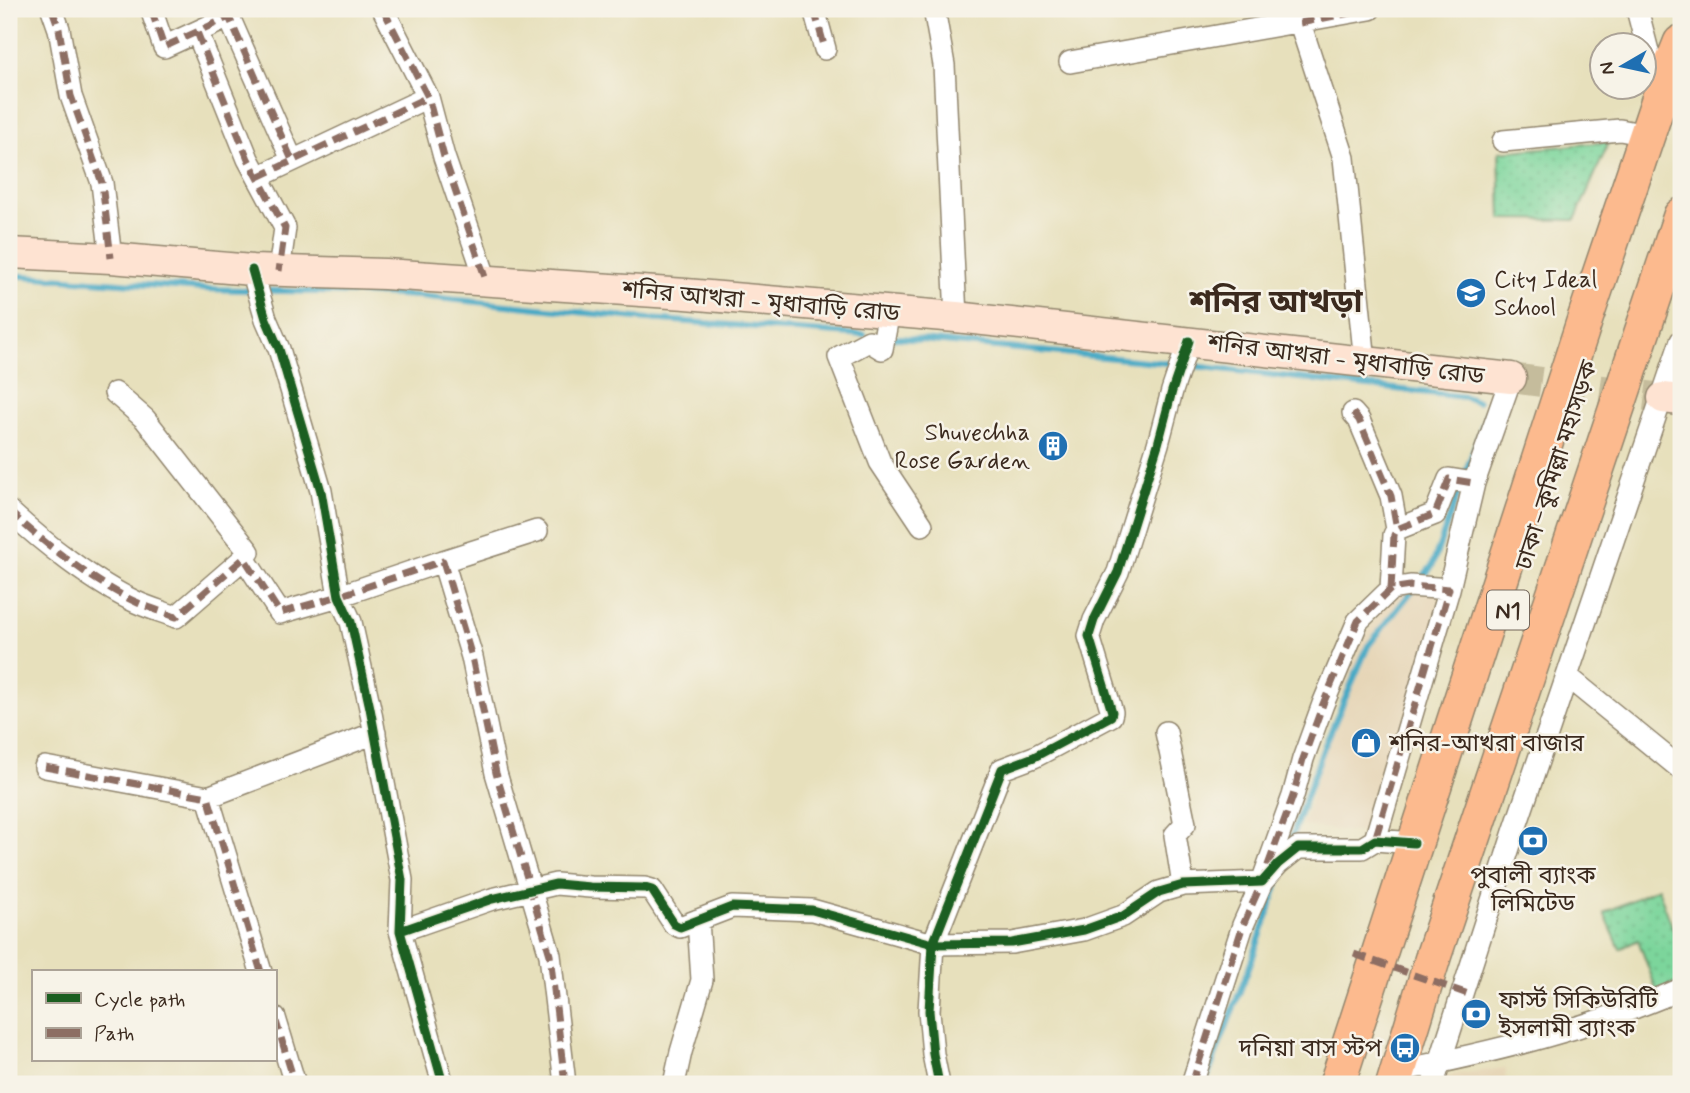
<svg xmlns="http://www.w3.org/2000/svg" width="1690" height="1093" viewBox="0 0 1690 1093" font-family="Mynerve,'Noto Sans Bengali',sans-serif">
<style>
.built{fill:#e6d6b7}
.grass{fill:url(#grass-dots);stroke:#5c805c;stroke-width:2}
.lines{fill:none;stroke-linecap:round;stroke-linejoin:round}
.stream{stroke:#46a9c5;stroke-width:6}
.secondary-tunnel{stroke:#c5bc9c;stroke-width:30;stroke-dasharray:30 15;stroke-linecap:butt}
.minor-casing{stroke:#91856d;stroke-width:24}
.secondary-casing{stroke:#91856d;stroke-width:33}
.trunk-casing{stroke:#91856d;stroke-width:38}
.minor{stroke:#fff;stroke-width:21}
.secondary{stroke:#fee3d2;stroke-width:30}
.trunk{stroke:#fcba8e;stroke-width:35}
.quiet{stroke:#8d6e63;stroke-width:7;stroke-dasharray:14 7;stroke-linecap:butt}
.cycleway-casing{stroke:#f7f3e8;stroke-width:13}
.cycleway{stroke:#1b5e20;stroke-width:9}
.labels{text-anchor:middle;stroke-width:5;stroke-linejoin:round;paint-order:stroke}
.shield{fill:#f7f3e8;stroke:#73665b;stroke-width:2}
.shield-label{font-size:23px;font-weight:bold;fill:#3b2a1e}
.poi-label{font-size:24px;fill:#3b2a1e;stroke:#f7f3e8;text-anchor:start}
.street-label{font-size:24px;fill:#3b2a1e;stroke:#f7f3e8}
.district-label{font-size:32px;font-weight:bold;fill:#3b2a1e;stroke:#f7f3e8}
</style>
<defs>
<pattern id="grass-dots" width="8" height="8" patternUnits="userSpaceOnUse" patternTransform="scale(1.75)"><rect width="8" height="8" fill="#7cd59b"/><path d="M2 2h.1M6 6h.1" fill="none" stroke="#6cb785" stroke-width="1.8" stroke-linecap="round"/></pattern>
</defs>
<rect width="100%" height="100%" fill="#f7f3e8"/>
<filter id="ink" filterUnits="userSpaceOnUse"><feTurbulence type="fractalNoise" baseFrequency=".0143" numOctaves="2"/><feDisplacementMap in="SourceGraphic" scale="14" xChannelSelector="R" yChannelSelector="G"/><feConvolveMatrix kernelMatrix="1 2 1 2 8 2 1 2 1" color-interpolation-filters="sRGB"/></filter>
<filter id="wash" filterUnits="userSpaceOnUse"><feTurbulence type="fractalNoise" baseFrequency=".00686" numOctaves="4" result="noise"/><feDisplacementMap in="SourceGraphic" scale="28" xChannelSelector="R" yChannelSelector="G"/><feGaussianBlur stdDeviation="1.57" result="paint"/><feColorMatrix in="noise" values="0 0 0 0 0 0 0 0 0 0 0 0 0 0 0 0 0 1.4 0 .05"/><feComposite in="paint" operator="in"/></filter>
<g filter="url(#wash)">
<rect width="100%" height="100%" fill="#e7e0bc"/>
<path class="built" d="M 1400,586 L 1451,596 L 1375,834 L 1302,826 L 1353,660 L 1383,602 Z
M 1506,1068 L 1505,1084 L 1432,1084 L 1434,1077 Z"/>
<path class="grass" d="M 1609,142 L 1575,220 L 1501,219 L 1499,152 Z
M 1658,888 L 1681,951 L 1681,982 L 1658,994 L 1638,940 L 1620,949 L 1604,913 Z"/>
<g class="lines">
<path class="stream" d="M 9,275 L 204,289 L 361,293 L 419,296 L 636,318 L 864,335
M 889,337 L 1168,363 L 1465,397 L 1478,402
M 1418,583 L 1432,566 L 1489,407
M 1288,847 L 1324,747 L 1368,646 L 1412,591
M 1205,1084 C 1230,1013 1261,944 1281,871"/>
</g>
</g>
<g filter="url(#ink)">
<g class="lines">
<path class="secondary-tunnel" d="M 1511,378 L 1663,398"/>
<g class="minor-casing">
<path id="minor" d="M 52,9 L 59,29 L 71,96 L 102,183 L 111,258
M 151,9 L 164,47 L 229,17 L 292,160
M 383,9 L 428,97 L 444,157 L 486,280
M 814,9 L 825,49
M 934,9 L 944,65 L 956,317
M 1637,9 L 1650,59 L 1663,88
M 1300,23 L 1344,158 L 1365,362
M 197,32 L 248,159 L 285,228 L 279,271
M 1070,62 L 1370,9
M 1503,141 L 1620,130 L 1647,135
M 258,177 L 428,97
M 252,270 L 266,319 L 279,349 L 321,491 L 339,596 L 351,622 L 370,708 L 402,880 L 400,931 L 443,1084
M 892,312 L 887,322 L 882,349 L 869,341 L 839,357 L 880,462 L 922,525
M 1353,413 L 1359,420 L 1391,496 L 1397,529
M 9,511 C 44,543 93,582 136,602 C 149,608 163,612 176,617 L 244,558 L 249,552 L 145,419 L 115,393
M 244,558 L 280,613 L 339,596 L 443,561 L 472,657 L 496,773 L 550,955 L 565,1084
M 443,561 L 537,531
M 1391,589 L 1394,535 L 1397,529 L 1435,514 L 1449,479 L 1474,483
M 1449,589 L 1474,483 L 1511,378
M 1568,677 L 1681,769
M 1166,732 L 1185,824 L 1175,835 L 1183,885
M 45,767 L 208,797 L 375,733
M 208,797 L 261,972
M 400,931 L 492,899 L 556,884 L 590,887 L 645,888 L 652,890 L 674,924 L 680,927 L 732,907 L 812,910 L 933,944 L 1012,943 L 1084,930 L 1123,916 L 1159,892 L 1183,885 L 1262,882 L 1278,864 L 1298,848 L 1362,848 L 1375,840 L 1414,843
M 275,1018 L 295,1084
M 1398,1071 C 1494,1052 1592,1028 1681,989
M 674,1084 L 681,1052 L 702,980 L 698,920
M 939,1084 L 933,1054 L 929,1011 L 933,944 L 1002,769 L 1034,757 L 1111,716 L 1112,712 L 1089,636 L 1094,620 L 1118,572 L 1158,444 L 1172,391 L 1189,341
M 1192,1084 L 1243,925 L 1262,882 L 1293,796 L 1303,759 L 1323,704 L 1358,621 L 1391,589 L 1410,586 L 1449,589 L 1375,840
M 1433,1084 L 1514,832 L 1681,341"/>
</g>
<g class="secondary-casing">
<path id="secondary" d="M 9,253 L 111,258 L 252,270 L 385,274 L 686,294 L 956,317 L 1511,378
M 1663,398 L 1681,400"/>
</g>
<g class="trunk-casing">
<path id="trunk" d="M 1337,1084 L 1585,319 L 1663,88 L 1681,43
M 1394,1084 L 1434,954 L 1681,216"/>
</g>
<use href="#minor" class="minor"/>
<use href="#secondary" class="secondary"/>
<use href="#trunk" class="trunk"/>
<path class="quiet" d="M 52,9 L 59,29 L 71,96 L 102,183 L 111,258
M 151,9 L 164,47 L 229,17 L 292,160
M 383,9 L 428,97 L 444,157 L 486,280
M 814,9 L 825,49
M 1300,23 L 1370,9
M 197,32 L 248,159 L 285,228 L 279,271
M 258,177 L 428,97
M 1353,413 L 1359,420 L 1391,496 L 1397,529
M 9,511 C 44,543 93,582 136,602 C 149,608 163,612 176,617 L 244,558 L 280,613 L 339,596 L 443,561 L 472,657 L 496,773 L 550,955 L 565,1084
M 1391,589 L 1394,535 L 1397,529 L 1435,514 L 1449,479 L 1474,483
M 45,767 L 208,797 L 261,972
M 1354,954 L 1471,995
M 275,1018 L 295,1084
M 1192,1084 L 1243,925 L 1262,882 L 1293,796 L 1303,759 L 1323,704 L 1358,621 L 1391,589 L 1410,586 L 1449,589 L 1375,840"/>
<g class="cycleway-casing">
<path id="cycleway" d="M 252,270 L 266,319 L 279,349 L 321,491 L 339,596 L 351,622 L 370,708 L 402,880 L 400,931 L 443,1084
M 400,931 L 492,899 L 556,884 L 590,887 L 645,888 L 652,890 L 674,924 L 680,927 L 732,907 L 812,910 L 933,944 L 1012,943 L 1084,930 L 1123,916 L 1159,892 L 1183,885 L 1262,882 L 1278,864 L 1298,848 L 1362,848 L 1375,840 L 1414,843
M 939,1084 L 933,1054 L 929,1011 L 933,944 L 1002,769 L 1034,757 L 1111,716 L 1112,712 L 1089,636 L 1094,620 L 1118,572 L 1158,444 L 1172,391 L 1189,341"/>
</g>
<use href="#cycleway" class="cycleway"/>
</g>
</g>
<defs>
<g id="school-disc" transform="scale(1.575)"><circle r="9.5" fill="#1f6fb2" stroke="#f7f3e8"/><path d="M0-5L7-2L0 1L-7-2ZM-4 1L0 2.5L4 1V4Q0 6-4 4Z" fill="#fff"/></g>
<g id="building-disc" transform="scale(1.575)"><circle r="9.5" fill="#1f6fb2" stroke="#f7f3e8"/><path d="M-4-6H4V6H1V3H-1V6H-4ZM-2.5-4.3h1.7v1.8h-1.7ZM.8-4.3h1.7v1.8H.8ZM-2.5-1h1.7V.8h-1.7ZM.8-1h1.7V.8H.8Z" fill="#fff"/></g>
<g id="shop-disc" transform="scale(1.575)"><circle r="9.5" fill="#1f6fb2" stroke="#f7f3e8"/><path d="M-5-2.5h2.3a2.7 3.5 0 0 1 5.4 0H5L5.5 6h-11ZM-1.5-2.5h3a1.5 2.3 0 0 0-3 0Z" fill="#fff"/></g>
<g id="bank-disc" transform="scale(1.575)"><circle r="9.5" fill="#1f6fb2" stroke="#f7f3e8"/><path d="M-6-4H6V4H-6ZM0-2.3a2.3 2.3 0 1 0 0 4.6a2.3 2.3 0 1 0 0-4.6Z" fill="#fff"/></g>
<g id="bus-disc" transform="scale(1.575)"><circle r="9.5" fill="#1f6fb2" stroke="#f7f3e8"/><path d="M-5-6H5V4H4V6H2V4H-2V6H-4V4H-5ZM-3.5-4V0h7V-4ZM-3.5 1.2v1.5H-2V1.2ZM2 1.2v1.5H3.5V1.2Z" fill="#fff"/></g>
</defs>
<g fill-rule="evenodd">
<use href="#school-disc" x="1471" y="293"/>
<use href="#building-disc" x="1053" y="446"/>
<use href="#shop-disc" x="1366" y="743"/>
<use href="#bank-disc" x="1533" y="841"/>
<use href="#bank-disc" x="1476" y="1014"/>
<use href="#bus-disc" x="1405" y="1048"/>
</g>
<g class="labels">
<rect class="shield" x="1487" y="590.5" width="42" height="39" rx="5"/>
<g class="shield-label">
<text x="1508" y="618">N1</text>
</g>
<g class="poi-label">
<text x="1494" y="287">City Ideal<tspan x="1494" dy="28">School</tspan></text>
<text x="1030" y="440" text-anchor="end">Shuvechha<tspan x="1030" dy="28">Rose Garden</tspan></text>
<text x="1389" y="751">শনির-আখরা বাজার</text>
<text x="1533" y="883" text-anchor="middle">পুবালী ব্যাংক<tspan x="1533" dy="28">লিমিটেড</tspan></text>
<text x="1499" y="1008">ফার্স্ট সিকিউরিটি<tspan x="1499" dy="28">ইসলামী ব্যাংক</tspan></text>
<text x="1382" y="1056" text-anchor="end">দনিয়া বাস স্টপ</text>
</g>
<g class="street-label">
<text transform="translate(761 301) rotate(5)" y="8">শনির আখরা - মৃধাবাড়ি রোড</text>
<text transform="translate(1346 359) rotate(7)" y="8">শনির আখরা - মৃধাবাড়ি রোড</text>
<text transform="translate(1556 465) rotate(-72)" y="8">ঢাকা–কুমিল্লা মহাসড়ক</text>
</g>
<g class="district-label">
<text x="1276" y="312">শনির আখড়া</text>
</g>
</g>
<rect width="1690" height="1093" fill="none" stroke="#f7f3e8" stroke-width="35"/>
<rect x="32" y="970" width="245" height="91" fill="#f7f3e8" stroke="#aca397" stroke-width="2"/>
<rect x="46" y="993" width="35" height="10" fill="#1b5e20" stroke="#aca397" stroke-width="2"/>
<text x="94" y="1006" font-size="21" fill="#3b2a1e">Cycle path</text>
<rect x="46" y="1028" width="35" height="10" fill="#8d6e63" stroke="#aca397" stroke-width="2"/>
<text x="94" y="1040" font-size="21" fill="#3b2a1e">Path</text>
<g transform="translate(1623 66) rotate(261)"><circle r="33" fill="#f7f3e8" stroke="#aca397" stroke-width="2"/>
<path d="M0-5L12 26L0 18L-12 26Z" fill="#1f6fb2"/>
<text y="-10" font-size="19" font-weight="bold" text-anchor="middle" fill="#3b2a1e">N</text>
</g>
</svg>
